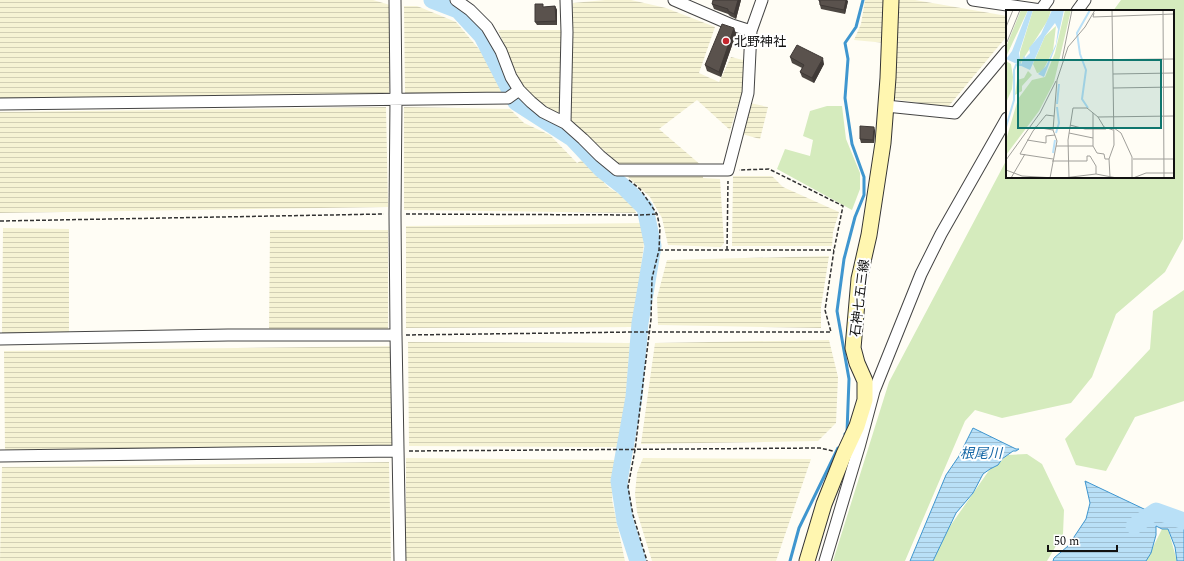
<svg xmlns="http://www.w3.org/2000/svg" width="1184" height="561" viewBox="0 0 1184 561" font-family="Spectral,'Noto Sans JP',serif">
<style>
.farmland{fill:url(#farmland-rules)}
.grass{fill:#d5ebbd}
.water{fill:url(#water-rules);stroke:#3f96cf}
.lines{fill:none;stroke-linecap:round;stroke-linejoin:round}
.stream{stroke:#3f96cf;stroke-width:3}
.river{stroke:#b9e0f7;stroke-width:17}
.minor-casing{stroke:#444;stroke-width:13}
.secondary-casing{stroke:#333;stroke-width:17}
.path{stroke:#333;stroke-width:1.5;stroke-dasharray:4 2;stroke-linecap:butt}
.minor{stroke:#fff;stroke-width:11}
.secondary{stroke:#fff6b0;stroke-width:15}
.wall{fill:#4d4742}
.shaded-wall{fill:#3f3936}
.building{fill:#5a524d;stroke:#3f3936}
.poi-dot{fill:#c4262e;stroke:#fff;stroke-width:1.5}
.labels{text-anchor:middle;stroke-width:4;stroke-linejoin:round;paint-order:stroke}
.poi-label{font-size:13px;fill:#111;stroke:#fff;text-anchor:start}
.street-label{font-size:13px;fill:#111;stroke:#fff}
.water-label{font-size:14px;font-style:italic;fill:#1768a6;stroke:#fff}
.inset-river{fill:none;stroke:#b9e0f7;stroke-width:2}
.inset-road{fill:none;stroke:#a09f9a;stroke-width:1}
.view{fill:#0f766e;fill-opacity:0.15;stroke:#0f766e;stroke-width:2}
.inset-edge{fill:none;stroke:#111;stroke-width:2}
</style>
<defs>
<pattern id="farmland-rules" width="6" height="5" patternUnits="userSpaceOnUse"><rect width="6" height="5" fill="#f6f3d4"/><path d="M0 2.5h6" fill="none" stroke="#d2cfb5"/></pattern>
<pattern id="water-rules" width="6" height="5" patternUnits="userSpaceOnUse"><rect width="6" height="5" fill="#b9e0f7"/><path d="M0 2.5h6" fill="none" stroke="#9ebfd3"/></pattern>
</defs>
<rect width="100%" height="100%" fill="#fffdf5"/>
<path class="farmland" d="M 0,0 L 373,0 L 390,5 L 389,96 L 0,99 Z
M 605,0 L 631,0 L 666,8 L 715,27 L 699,73 L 719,82 L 731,57 L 743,60 L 743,90 L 730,130 L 697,100 L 659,129 L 702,166 L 619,164 L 569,119 L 573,3 Z
M 865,0 L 886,0 L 886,43 L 854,40 L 861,24 Z
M 896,0 L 915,0 L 1007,16 L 1007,36 L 948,107 L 893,99 Z
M 404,6 L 417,6 L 456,22 L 484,55 L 506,95 L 405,96 Z
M 498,30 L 561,30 L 561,112 L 555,112 L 531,96 L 519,79 Z
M 750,103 L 768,107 L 760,139 L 742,134 Z
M 386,107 L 388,207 L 0,213 L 0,112 Z
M 404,107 L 510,109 L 524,123 L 550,135 L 577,163 L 584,159 L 608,187 L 632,202 L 636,213 L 404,210 Z
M 626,173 L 703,173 L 703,178 L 720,179 L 724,243 L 721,247 L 668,245 L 662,218 L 650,197 L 627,176 Z
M 733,176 L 772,176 L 783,187 L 839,212 L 833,232 L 832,246 L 732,246 Z
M 641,223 L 644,243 L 634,327 L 406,328 L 406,226 Z
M 3,228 L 69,229 L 69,333 L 2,333 Z
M 270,230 L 388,230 L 388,331 L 269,331 Z
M 829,256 L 821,307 L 821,328 L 658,325 L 657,298 L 667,260 Z
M 829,340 L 838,377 L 836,423 L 818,441 L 641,444 L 655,343 Z
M 408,342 L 630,343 L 624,420 L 619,447 L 409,446 Z
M 393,346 L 395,447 L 5,452 L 4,351 Z
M 406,458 L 615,460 L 612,500 L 625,561 L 406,561 Z
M 643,458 L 811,459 L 776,561 L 652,561 L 637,512 L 635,494 L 637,473 Z
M 389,462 L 391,561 L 0,561 L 2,467 Z"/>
<path class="grass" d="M 1121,0 L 1184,0 L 1183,239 L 1165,272 L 1116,314 L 1092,377 L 1071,403 L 1002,418 L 975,410 L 965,421 L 905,561 L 833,561 L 889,382 L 1007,159 L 1007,177 L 1173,177 L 1173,11 L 1113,11 Z
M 827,106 L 842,106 L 846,139 L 860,173 L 860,189 L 852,210 L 777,169 L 785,149 L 810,156 L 813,140 L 803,136 L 810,111 Z
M 1184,290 L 1184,401 L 1135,417 L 1106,471 L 1076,465 L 1065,439 L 1150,349 L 1153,311 Z
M 1027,454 L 1042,464 L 1064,510 L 1063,534 L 1047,561 L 933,561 L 946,532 L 990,469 L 1008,455 Z
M 1162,529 L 1168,529 L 1177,561 L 1146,561 Z"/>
<path class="water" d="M 973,428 L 1016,449 L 1019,449 L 1016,451 L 1013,451 L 1002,459 L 998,465 L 990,469 L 983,474 L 973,493 L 956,513 L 933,561 L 910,561 L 946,475 L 959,456 Z
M 1085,481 L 1184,528 L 1184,561 L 1177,561 L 1175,547 L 1168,529 L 1162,529 L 1156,526 L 1156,535 L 1151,553 L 1146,561 L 1053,561 L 1054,558 L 1068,546 L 1086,519 L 1090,503 Z"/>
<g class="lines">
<path class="stream" d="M 845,434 L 847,432 L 849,379 L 837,311 L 844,259 L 855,217 L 864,195 L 864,177 L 852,144 L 845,98 L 848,59 L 845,43 L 856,27 L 863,0
M 790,561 L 799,528 L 838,448"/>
<path class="river" d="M 432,0 L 458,10 L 482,36 L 516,102 L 572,138 L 601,169 L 624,187 L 645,208 L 653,246 L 640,323 L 634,397 L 619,481 L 625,521 L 638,561
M 1134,526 L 1156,511 L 1184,521"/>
<g class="minor-casing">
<path id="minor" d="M 395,0 L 396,99 L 395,214 L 396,335 L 400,561
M 456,0 L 470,10 L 487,27 L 501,51 L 511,77 L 519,90 L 531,102 L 543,112 L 565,123 L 583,139 L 600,156 L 617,170 L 728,170 L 748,93 L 751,31 L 762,0
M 674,0 L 732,25 L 751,31
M 973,0 L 1041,10
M 1040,11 L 1048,0
M 1077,11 L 1085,0
M 0,104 L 508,98 L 519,90
M 886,106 L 955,113 L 1007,51
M 565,123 L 567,32 L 566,0
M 0,339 L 228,335 L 396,335
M 0,456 L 398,451
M 825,561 L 859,447 L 874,391 L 921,274 L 941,234 L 1007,118"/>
</g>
<g class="secondary-casing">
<path id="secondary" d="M 807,561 L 824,504 L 844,454 L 857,426 L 865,400 L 865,381 L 857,363 L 853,348 L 859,279 L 869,235 L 883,143 L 888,78 L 891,0"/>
</g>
<path class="path" d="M 629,180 L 640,189 L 657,214 L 660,228 L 659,250 L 652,278 L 651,319 L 644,375 L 635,450 L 628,487 L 633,515 L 647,561
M 406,214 L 640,215 L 657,214
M 0,221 L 384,214
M 659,250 L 834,250
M 727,250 L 728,181
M 406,335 L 635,332 L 831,332 L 825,310 L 834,250 L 843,206 L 769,169 L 739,170
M 409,451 L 820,448 L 833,451"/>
<use href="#minor" class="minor"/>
<use href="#secondary" class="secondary"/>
</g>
<path class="wall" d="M 741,0 L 736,19 L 730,16 L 728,14 L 714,9 L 712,4 Z
M 819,1 L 848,1 L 845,14 L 821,9 Z
M 555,6 L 557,10 L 557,25 L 537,25 L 535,22 L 544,7 Z
M 734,28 L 736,34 L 721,77 L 707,71 L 705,65 Z
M 790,57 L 824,64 L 814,83 L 802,77 L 800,72 L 802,68 L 792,63 Z
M 875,130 L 874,143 L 861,143 L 860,139 Z"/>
<path class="shaded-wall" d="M 738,0 L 741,0 L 736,19 L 734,14 Z
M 846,0 L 847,0 L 848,1 L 845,14 L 844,10 Z
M 555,6 L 557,10 L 557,25 L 556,21 Z
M 734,28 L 736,34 L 721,77 L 719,72 Z
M 823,58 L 824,64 L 814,83 L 812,78 Z
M 874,127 L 875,130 L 874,143 L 873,140 Z"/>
<path class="building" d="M 713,0 L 738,0 L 734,14 L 728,11 L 728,9 L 712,4 Z
M 819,0 L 846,0 L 844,10 L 820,5 L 820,1 L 819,1 Z
M 535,4 L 543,4 L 543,7 L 555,6 L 556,21 L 535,22 Z
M 722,24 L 734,28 L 719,72 L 705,65 Z
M 797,45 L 823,58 L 812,78 L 800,72 L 804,65 L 790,57 Z
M 860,126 L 874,127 L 873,140 L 860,139 Z"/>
<circle class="poi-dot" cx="726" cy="41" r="4"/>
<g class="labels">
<g class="poi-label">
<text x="734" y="46">北野神社</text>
</g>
<g class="street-label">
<text transform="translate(859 298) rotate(-83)" y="5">石神七五三線</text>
</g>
<g class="water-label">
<text x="981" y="458">根尾川</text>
</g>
</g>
<g transform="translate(1006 10)">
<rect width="168" height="168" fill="#fffdf5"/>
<path d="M 15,0 L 22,0 L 0,47 L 0,37 ZM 27,0 L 45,0 L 42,10 L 14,54 L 14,42 ZM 59,0 L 65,0 L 48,72 L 33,101 L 0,145 L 0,130 L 12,89 L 26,70 L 39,67 L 49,43 ZM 50,16 L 47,41 L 36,62 L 31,63 L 27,54 L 39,26 ZM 22,61 L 26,65 L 16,76 L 16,81 L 9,85 L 11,70 L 18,68 Z" fill="#d5ebbd"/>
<path d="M 0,51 L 5,54 L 7,67 L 6,79 L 0,93 Z" fill="#d5ebbd"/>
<path d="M 22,0 L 27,0 L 13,43 L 15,55 L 18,45 L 19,48 L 24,43 L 23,38 L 35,24 L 46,0 L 58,0 L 50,36 L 38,67 L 32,64 L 40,56 L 50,34 L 52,19 L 49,13 L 39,26 L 24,60 L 0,49 L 6,41 Z" fill="#b9e0f7"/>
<path class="inset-river" d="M 51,94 L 53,74M 82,98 L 76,89 L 80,60 L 74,44 L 71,23 L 84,0M 0,117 L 8,90 L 8,60 L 10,55 L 17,55M 50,123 L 53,113 L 51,97M 47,143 L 49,130"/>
<path class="inset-road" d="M 157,0 L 158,168M 88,3 L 87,7 L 168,4M 0,17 L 7,0M 1,32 L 14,0M 56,50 L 66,0M 61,50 L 168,49M 107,64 L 168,63M 107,78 L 168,77M 87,103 L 87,136 L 91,143 L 98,144 L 99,149 L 103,149M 92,107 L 168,106M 64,115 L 79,119 L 100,119M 29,117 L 47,120M 108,118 L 115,123 L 126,147 L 126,168M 63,123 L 87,128M 21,130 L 40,133 L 40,126 L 49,125M 50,136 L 87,136M 47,149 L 14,144 L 27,121 L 40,105 L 48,106M 127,149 L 168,149M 0,150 L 34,103 L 50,71M 46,151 L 81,151 L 81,146 L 84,146 L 90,156 L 90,164M 0,160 L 16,166 L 49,168M 63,167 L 62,130 L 67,98 L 81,98 L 92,107 L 98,117 L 107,120M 104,167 L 103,149 L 108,135 L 106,0M 5,168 L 19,144M 44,168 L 51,131 L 47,120 L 51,70 L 62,37 L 79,17 L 89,0M 57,168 L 90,164 L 111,168M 127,168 L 140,163 L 168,163"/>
<path class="view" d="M 12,50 L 155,50 L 155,118 L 12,118 Z"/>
<rect width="168" height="168" class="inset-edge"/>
</g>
<path d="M1048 545v6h69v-6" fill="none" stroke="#111111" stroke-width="2"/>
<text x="1054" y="545" font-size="12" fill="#111111" stroke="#ffffff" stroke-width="3" paint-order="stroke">50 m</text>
</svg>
